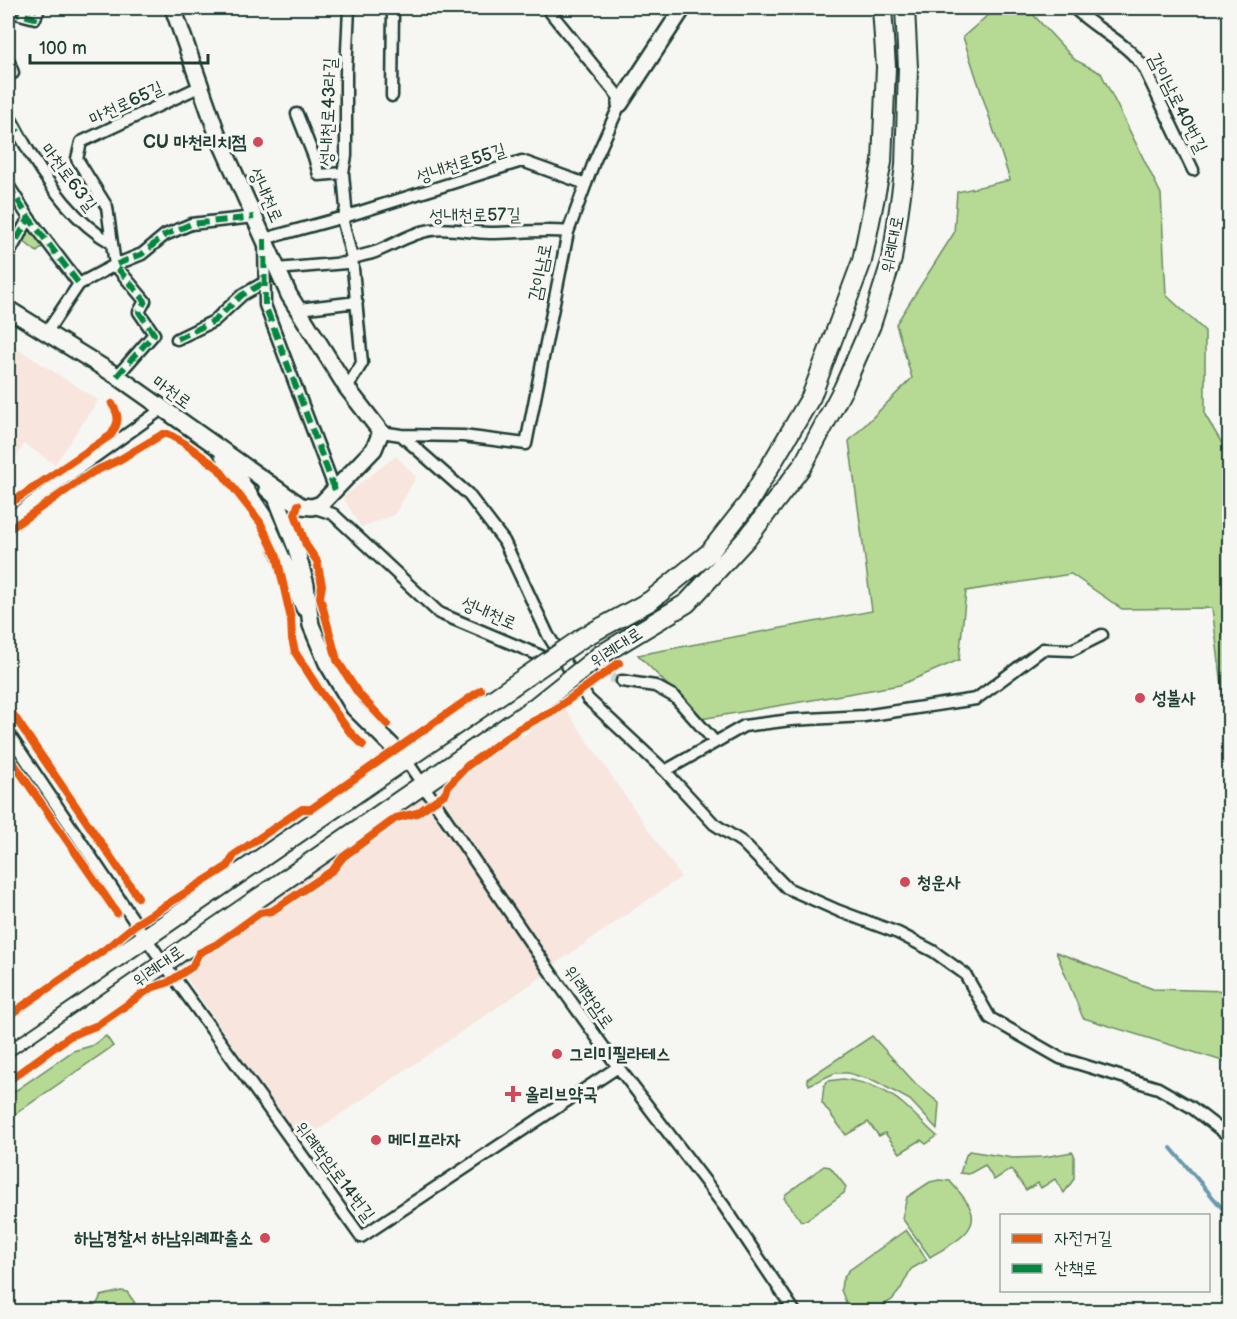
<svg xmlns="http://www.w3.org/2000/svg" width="1237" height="1319" viewBox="0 0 1237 1319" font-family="'Balsamiq Sans','Poor Story',sans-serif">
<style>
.built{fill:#f7e5de}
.green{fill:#b6d993;stroke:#6a8b64;stroke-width:1.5}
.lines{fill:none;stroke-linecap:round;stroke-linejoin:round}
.stream{stroke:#6b9aad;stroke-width:4}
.street-tunnel{stroke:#cbd1cc;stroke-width:10;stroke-dasharray:10 5;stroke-linecap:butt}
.street-casing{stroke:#1f3d34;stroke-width:15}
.secondary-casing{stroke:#1f3d34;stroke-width:20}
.primary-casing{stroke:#1f3d34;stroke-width:22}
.street{stroke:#f6f6f2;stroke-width:10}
.secondary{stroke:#f6f6f2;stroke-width:15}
.primary{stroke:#f6f6f2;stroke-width:18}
.primary-bridge-casing{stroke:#1f3d34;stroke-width:22;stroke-linecap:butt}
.primary-bridge{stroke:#f6f6f2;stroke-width:18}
.quiet{stroke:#00873e;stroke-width:6;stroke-dasharray:12 6;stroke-linecap:butt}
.cycleway-casing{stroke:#f6f6f2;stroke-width:11}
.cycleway{stroke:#e8590c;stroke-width:8}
.poi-dot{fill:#d1495b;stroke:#f6f6f2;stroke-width:2}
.labels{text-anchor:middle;stroke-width:6;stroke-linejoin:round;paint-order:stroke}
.street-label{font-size:18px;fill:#1f3d34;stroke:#f6f6f2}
.poi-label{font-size:18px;font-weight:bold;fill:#1f3d34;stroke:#f6f6f2;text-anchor:start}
</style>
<rect width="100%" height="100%" fill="#f6f6f2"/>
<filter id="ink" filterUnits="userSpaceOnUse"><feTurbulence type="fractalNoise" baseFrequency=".0167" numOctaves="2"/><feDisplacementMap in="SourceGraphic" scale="12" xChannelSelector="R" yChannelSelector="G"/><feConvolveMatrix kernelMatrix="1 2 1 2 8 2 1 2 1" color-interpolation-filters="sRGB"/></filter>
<g filter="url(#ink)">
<path class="built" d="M 8,343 L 98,400 L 55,464 L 24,444 L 16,457 L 8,451 Z
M 396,456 L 416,477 L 394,515 L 361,527 L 343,497 Z
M 564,707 L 681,877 L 555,964 L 556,967 L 300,1142 L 175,961 L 348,851 L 380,826 L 434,790 L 468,775 L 467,771 L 519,734 L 524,736 L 533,729 L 533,727 Z"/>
<path class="green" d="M 996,8 L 1027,8 L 1075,60 L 1101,73 L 1161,194 L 1166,295 L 1205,331 L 1205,415 L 1229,455 L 1229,769 L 1227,768 L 1226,716 L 1212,608 L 1122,609 L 1071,574 L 966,591 L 959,660 L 900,685 L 701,719 L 638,655 L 872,611 L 849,441 L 912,378 L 896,324 L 954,233 L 957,192 L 1010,180 L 963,37 Z
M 30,227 L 45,244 L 37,252 L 22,240 Z
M 1056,952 L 1153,989 L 1229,991 L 1229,1063 L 1083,1018 Z
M 106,1036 L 113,1046 L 8,1119 L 8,1096 L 73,1051 L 91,1046 Z
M 872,1036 L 916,1084 L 939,1103 L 937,1129 L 910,1100 L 875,1081 L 848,1073 L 835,1073 L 809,1085 L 807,1079 Z
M 843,1079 C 866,1082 886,1089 903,1104 C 915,1114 925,1126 937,1136 L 926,1144 L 921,1140 L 900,1153 L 885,1133 L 879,1136 L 868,1122 L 846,1135 L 822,1103 L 824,1085 L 828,1081 Z
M 969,1151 L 1013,1158 L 1044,1157 L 1072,1152 L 1074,1154 L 1074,1179 L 1064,1193 L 1055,1179 L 1041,1188 L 1038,1183 L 1026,1190 L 1011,1169 L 994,1180 L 985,1165 L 969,1174 L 960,1173 L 966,1155 Z
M 824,1166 L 830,1167 L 846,1187 L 844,1193 L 806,1220 L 801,1221 L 784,1198 L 786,1194 Z
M 939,1180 L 950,1181 C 956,1189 966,1198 970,1208 C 982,1232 946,1247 930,1257 L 902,1218 L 907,1197 L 930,1182 Z
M 906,1230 L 927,1260 L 911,1269 L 900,1290 L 892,1300 L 876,1309 L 858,1311 L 847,1305 L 841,1290 L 842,1281 L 848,1271 Z
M 121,1291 L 127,1292 L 135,1303 L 121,1311 L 93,1311 L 101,1296 Z"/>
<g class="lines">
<path class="stream" d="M 1171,1148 L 1222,1208 L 1230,1211"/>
<path class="street-tunnel" d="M 582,668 L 622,681"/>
<g class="street-casing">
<path id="street" d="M 1074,8 C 1096,30 1127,42 1144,68 L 1193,170
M 8,11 L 35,18 L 38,11 L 35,8
M 8,59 L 13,73
M 392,96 L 393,8
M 8,114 L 18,132
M 297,114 L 314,157 L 319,175 L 343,173
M 8,141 L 18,132 C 40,173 71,221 112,243
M 8,185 L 29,218 L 79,284
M 8,255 L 29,218
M 277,269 L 346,263 C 355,255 365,256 375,252 C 394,245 410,233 431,230 C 451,227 470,233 490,233 C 517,233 542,229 568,232
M 299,309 L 357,302
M 46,333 L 79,284 L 115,265 L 107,207 L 77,159 L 81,142 L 201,86
M 177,339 L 214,321 L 242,295 L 265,282
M 117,376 L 154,334 L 139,312 L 145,301 L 115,265 L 142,254 L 165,235 L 191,224 L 254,217
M 347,388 L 362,363 L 352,258 L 343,222 L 346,208 L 343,173 L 346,156 L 346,72 L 349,8
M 381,432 L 401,435 L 468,494 L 504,541 L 548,635 L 588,699 L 665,771 L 714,824 L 742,842 L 787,888 L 839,911 L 898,933 L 933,951 L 965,974 L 990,1018 L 1060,1058 L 1158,1088 L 1191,1107 L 1230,1137
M 401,435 L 463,436 L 526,444 L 568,232 L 594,162 L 620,104 L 618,96 L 547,8
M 335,490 L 265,305 L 264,239 L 344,217 L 522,161 L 586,184
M 312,507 L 333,514 L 439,613 L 541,656
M 8,519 L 162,409
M 622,681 L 655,686 L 675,697 L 715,742
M 8,733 L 145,937 L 361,1237 L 618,1067
M 406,760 L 553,976 L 618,1067 L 724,1206 L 795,1312
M 665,771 L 744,726 L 791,720 L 864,716 L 976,699 L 1043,649 L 1072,650 L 1102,635"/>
</g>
<g class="secondary-casing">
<path id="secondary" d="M 620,104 L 683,8
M 8,309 L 117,376 L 301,506 L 312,507 L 321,504 L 374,449 L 381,432 L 347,388 L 289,295 L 218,136 L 173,8
M 223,455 L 264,517 L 304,608
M 267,489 L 276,497 L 296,548 L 306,585 L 311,625 L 327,663 L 354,708 L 406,760"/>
</g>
<g class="primary-casing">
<path id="primary" d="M 582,638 L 650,601 L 709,553 L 749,502 L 811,397 L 862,261 L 882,162 L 886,67 L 882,8
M 599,656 L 687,603 L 749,536 L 803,465 L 843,389 L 871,325 L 892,259 L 905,166 L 908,68 L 905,8
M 8,1032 L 511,687
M 8,1071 L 534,708"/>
</g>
<use href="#street" class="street"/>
<use href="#secondary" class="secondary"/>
<use href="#primary" class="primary"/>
<g class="primary-bridge-casing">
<path id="primary-bridge" d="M 511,687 L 582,638
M 534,708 L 599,656"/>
</g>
<use href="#primary-bridge" class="primary-bridge"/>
<path class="quiet" d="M 8,11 L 35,18 L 38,11 L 35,8
M 8,59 L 13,73
M 8,114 L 18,132
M 8,185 L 29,218 L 79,284
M 264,239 L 265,305 L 335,490
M 8,255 L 29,218
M 177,339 L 214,321 L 242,295 L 265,282
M 117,376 L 154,334 L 139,312 L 145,301 L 115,265 L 142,254 L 165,235 L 191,224 L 254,217"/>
<g class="cycleway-casing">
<path id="cycleway" d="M 8,505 L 111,435 C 119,423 120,416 112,404
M 298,505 L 295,514 L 306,545 L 317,561 L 322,585 L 320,597 L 337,660 L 358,693 L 387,724
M 8,530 L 93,472 L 119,460 L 163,434 L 168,434 L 184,443 L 218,468 L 260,522 L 277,557 L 291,619 L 292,639 L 295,652 L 318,688 L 349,731 L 363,745
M 8,707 L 138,897
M 8,755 L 117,913
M 8,1016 L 104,950 L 136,924 L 228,866 L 234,855 L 302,809 L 311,809 L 481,690
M 8,1081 L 70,1036 L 98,1025 L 151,988 L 167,983 L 192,967 L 199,953 L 217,944 L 260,913 L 272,911 L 333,870 L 343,857 L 396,818 L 417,813 L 446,793 L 448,786 L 467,766 L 520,728 L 553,711 L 619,663"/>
</g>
<use href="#cycleway" class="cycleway"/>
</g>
</g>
<g class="poi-dot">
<circle cx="258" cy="142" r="6"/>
<circle cx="1140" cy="698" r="6"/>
<circle cx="905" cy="882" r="6"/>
<circle cx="557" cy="1054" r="6"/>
<path d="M510 1085h6v6h6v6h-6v6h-6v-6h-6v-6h6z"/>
<circle cx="376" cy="1140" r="6"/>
<circle cx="265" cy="1238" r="6"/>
</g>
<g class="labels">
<g class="street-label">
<text transform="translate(126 103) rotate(-25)" y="6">마천로65길</text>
<text transform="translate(1178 103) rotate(63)" y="6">감이남로40번길</text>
<text transform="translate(328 112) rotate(-88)" y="6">성내천로43라길</text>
<text transform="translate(461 163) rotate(-18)" y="6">성내천로55길</text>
<text transform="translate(69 177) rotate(53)" y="6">마천로63길</text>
<text transform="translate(266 195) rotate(66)" y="6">성내천로</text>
<text transform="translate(475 215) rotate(-1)" y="6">성내천로57길</text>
<text transform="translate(892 244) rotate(-79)" y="6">위례대로</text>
<text transform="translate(540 272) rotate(-79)" y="6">감이남로</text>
<text transform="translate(172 392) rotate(36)" y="6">마천로</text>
<text transform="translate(489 613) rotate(23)" y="6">성내천로</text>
<text transform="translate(616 647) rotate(-33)" y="6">위례대로</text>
<text transform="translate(158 966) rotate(-35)" y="6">위례대로</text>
<text transform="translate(589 997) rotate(55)" y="6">위례학암로</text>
<text transform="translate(335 1171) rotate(53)" y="6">위례학암로14번길</text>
</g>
<g class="poi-label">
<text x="246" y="148" text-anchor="end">CU 마천리치점</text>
<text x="1152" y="704">성불사</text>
<text x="917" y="888">청운사</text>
<text x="569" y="1060">그리미필라테스</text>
<text x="525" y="1100">올리브약국</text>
<text x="388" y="1146">메디프라자</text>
<text x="253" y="1244" text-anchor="end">하남경찰서 하남위례파출소</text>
</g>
</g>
<rect width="1237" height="1319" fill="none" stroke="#f6f6f2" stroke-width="30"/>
<rect x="15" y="15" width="1207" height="1289" fill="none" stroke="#1f3d34" stroke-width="2" filter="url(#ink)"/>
<rect x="1000" y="1214" width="210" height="78" fill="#f6f6f2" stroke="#a0aca6" stroke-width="1.5"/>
<rect x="1012" y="1234" width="30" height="9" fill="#e8590c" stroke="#a0aca6" stroke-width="1.5"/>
<text x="1054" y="1244" font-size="18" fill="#1f3d34">자전거길</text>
<rect x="1012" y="1264" width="30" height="9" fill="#00873e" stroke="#a0aca6" stroke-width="1.5"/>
<text x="1054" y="1274" font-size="18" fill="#1f3d34">산책로</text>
<path d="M30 54v9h178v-9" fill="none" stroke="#1f3d34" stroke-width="3"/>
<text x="39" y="54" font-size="18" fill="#1f3d34" stroke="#f6f6f2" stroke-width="4.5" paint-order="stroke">100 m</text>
</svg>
